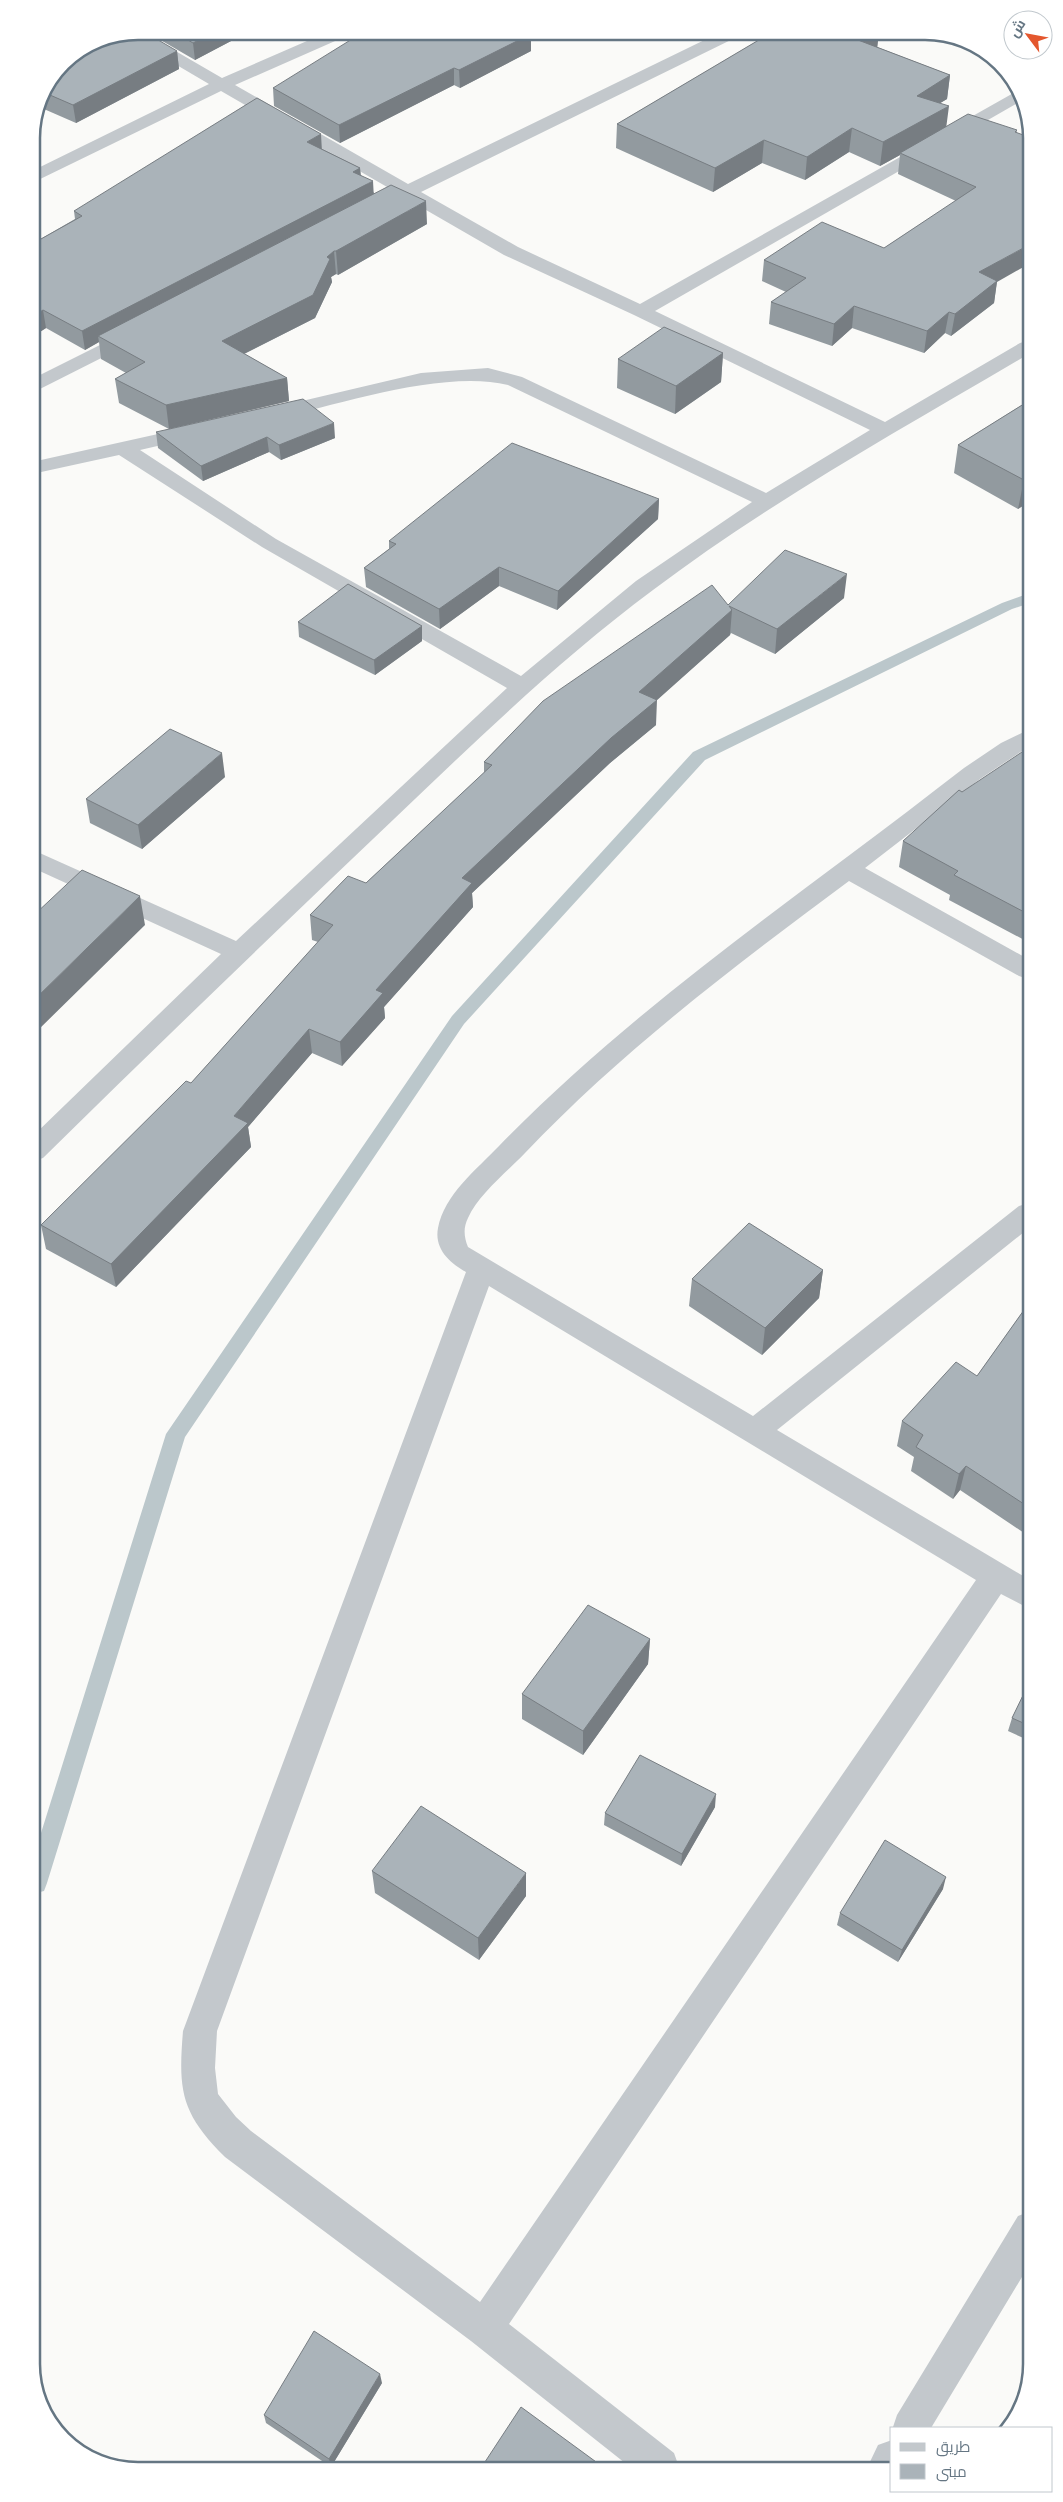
<svg xmlns="http://www.w3.org/2000/svg" width="1063" height="2502" viewBox="0 0 1063 2502" font-family="'Space Grotesk',Cairo,sans-serif">
<style>
.lines{fill:none;stroke-linecap:round;stroke-linejoin:round}
.stream{fill:#bbc7cb;fill-rule:evenodd}
.street{fill:#c3c8cc;fill-rule:evenodd}
.wall{fill:#929a9f}
.shaded-wall{fill:#777d82}
.building{fill:#aab3b9;stroke:#777d82}
.rim{fill:none;stroke:#657683;stroke-width:2.5}
</style>
<rect width="100%" height="100%" fill="#fafaf8"/>
<g class="lines">
<path class="stream" d="M 1027,594 L 1027,604 L 1012,609 L 705,760 L 464,1024 L 185,1437 L 47,1883 L 44,1891 L 36,1893 L 36,1849 L 166,1434 L 452,1016 L 693,752 L 1002,603 Z"/>
<path class="street" d="M 141,31 L 222,78 L 330,31 L 353,31 L 351,34 L 235,85 L 408,184 L 723,31 L 745,31 L 743,34 L 421,192 L 518,247 L 640,304 L 1017,91 L 1023,100 L 655,311 L 885,422 L 1020,343 L 1027,341 L 1027,355 C 900,430 771,501 653,590 C 560,659 477,740 394,819 C 276,931 159,1044 43,1158 L 34,1161 L 34,1135 L 221,954 L 33,868 L 33,850 L 236,941 L 507,688 L 262,547 L 119,455 L 32,474 L 32,462 L 194,426 L 201,428 L 204,432 L 201,436 L 140,450 L 276,539 L 521,676 L 636,581 L 752,502 L 508,385 C 445,369 339,404 275,419 L 268,417 L 265,413 L 268,409 L 421,373 L 488,368 L 522,377 L 766,493 L 870,430 L 634,315 L 504,255 L 407,199 L 394,203 L 388,202 L 385,198 L 394,191 L 221,91 L 32,183 L 32,171 L 209,84 L 124,34 Z
M 132,329 L 139,331 L 142,335 L 139,339 L 32,393 L 32,379 Z
M 1028,730 L 1028,747 L 980,779 L 865,868 L 1028,959 L 1028,979 L 1019,976 L 849,881 C 736,965 623,1050 525,1153 C 508,1171 478,1195 468,1218 C 463,1228 464,1237 468,1247 L 753,1416 L 1019,1206 L 1029,1203 L 1029,1228 L 777,1430 L 1030,1580 L 1030,1609 L 1001,1594 L 509,2324 L 674,2453 L 679,2467 L 630,2467 L 471,2341 L 225,2157 C 181,2113 178,2091 183,2031 L 466,1272 C 450,1263 434,1249 438,1228 C 444,1195 477,1169 499,1146 C 606,1036 729,945 851,854 C 889,826 926,797 964,768 L 1001,743 ZM 489,1286 L 976,1580 L 480,2302 L 251,2131 L 236,2117 L 218,2094 L 215,2068 L 217,2031 Z
M 1031,2211 L 1031,2262 L 931,2428 L 892,2430 L 897,2415 L 1018,2216 Z
M 892,2440 L 892,2466 L 868,2466 L 878,2445 Z"/>
</g>
<path class="wall" d="M 145,31 L 250,31 L 195,60 Z
M 774,31 L 879,31 L 877,47 L 950,75 L 947,99 L 940,103 L 946,127 L 1017,130 L 994,303 L 951,336 L 945,333 L 924,353 L 852,328 L 832,346 L 769,324 L 771,302 L 786,292 L 762,281 L 764,260 L 884,248 L 956,201 L 898,174 L 900,155 L 880,166 L 849,152 L 805,180 L 762,163 L 713,192 L 616,148 L 617,124 Z
M 531,36 L 531,51 L 460,88 L 454,85 L 340,143 L 274,106 L 273,88 Z
M 177,51 L 179,69 L 76,123 L 37,106 L 40,97 L 63,62 Z
M 322,149 L 360,168 L 361,175 L 374,193 L 427,224 L 338,275 L 336,274 L 331,277 L 332,282 L 315,318 L 244,354 L 287,378 L 289,401 L 169,429 L 119,403 L 115,379 L 126,373 L 101,359 L 99,342 L 85,350 L 46,328 L 32,337 L 32,244 L 75,219 L 74,211 Z
M 723,353 L 721,382 L 675,414 L 617,388 L 618,359 Z
M 1027,402 L 1027,503 L 1018,509 L 954,473 L 958,445 Z
M 156,432 L 335,438 L 281,460 L 269,452 L 203,481 L 158,448 Z
M 659,499 L 658,519 L 557,610 L 499,586 L 440,629 L 366,587 L 364,568 L 389,549 L 389,541 Z
M 844,598 L 775,654 L 731,633 L 730,635 L 656,700 L 656,725 L 610,763 L 472,893 L 473,907 L 384,1007 L 385,1018 L 342,1066 L 312,1053 L 248,1127 L 251,1147 L 116,1287 L 46,1249 L 41,1225 L 191,1083 L 318,942 L 312,940 L 310,915 L 366,883 L 484,773 L 484,762 L 728,605 Z
M 298,622 L 422,626 L 422,641 L 375,675 L 299,637 Z
M 1028,748 L 1028,942 L 949,900 L 950,895 L 899,867 L 903,841 Z
M 225,777 L 142,849 L 90,823 L 86,799 Z
M 823,1270 L 819,1298 L 762,1355 L 689,1306 L 692,1279 Z
M 1029,1303 L 1030,1537 L 960,1490 L 953,1499 L 911,1471 L 914,1457 L 897,1446 L 902,1421 L 977,1376 Z
M 650,1639 L 648,1664 L 583,1755 L 522,1719 L 522,1694 Z
M 1030,1681 L 1030,1741 L 1008,1731 L 1012,1718 Z
M 715,1807 L 681,1866 L 604,1825 L 605,1813 Z
M 372,1871 L 526,1896 L 479,1960 L 375,1893 Z
M 943,1889 L 898,1962 L 837,1925 L 840,1913 Z
M 382,2383 L 331,2467 L 266,2423 L 264,2415 Z"/>
<path class="shaded-wall" d="M 216,31 L 250,31 L 195,60 L 193,43 Z
M 516,31 L 542,31 L 531,36 L 531,51 L 460,88 L 459,70 Z
M 872,31 L 879,31 L 877,50 L 858,40 Z
M 177,51 L 179,69 L 76,123 L 73,105 Z
M 454,68 L 454,85 L 340,143 L 339,125 Z
M 950,75 L 947,99 L 914,119 L 917,96 Z
M 949,106 L 946,129 L 900,153 L 900,155 L 880,166 L 883,142 Z
M 852,128 L 849,152 L 805,180 L 807,157 Z
M 321,134 L 322,152 L 307,142 Z
M 764,140 L 762,163 L 713,192 L 715,168 Z
M 360,168 L 361,186 L 353,172 Z
M 373,181 L 374,199 L 98,336 L 99,342 L 85,350 L 82,331 Z
M 426,201 L 427,224 L 338,275 L 336,251 Z
M 1027,246 L 1027,265 L 997,282 L 994,303 L 951,336 L 955,314 L 979,272 Z
M 334,251 L 336,274 L 331,277 L 332,282 L 315,318 L 224,364 L 222,341 Z
M 854,306 L 852,328 L 832,346 L 834,324 Z
M 43,310 L 46,328 L 32,337 L 32,317 Z
M 949,312 L 945,333 L 924,353 L 927,331 Z
M 723,353 L 721,382 L 675,414 L 676,386 Z
M 287,378 L 289,401 L 169,429 L 166,405 Z
M 334,423 L 335,438 L 281,460 L 279,445 Z
M 267,437 L 269,452 L 203,481 L 201,466 Z
M 1027,478 L 1027,503 L 1018,509 L 1024,480 Z
M 659,499 L 658,519 L 557,610 L 558,591 Z
M 499,567 L 499,586 L 440,629 L 439,609 Z
M 847,574 L 844,598 L 775,654 L 777,629 Z
M 732,610 L 730,635 L 646,710 L 657,700 L 656,725 L 610,763 L 472,893 L 473,907 L 384,1007 L 385,1018 L 342,1066 L 340,1042 L 376,990 L 462,878 L 639,692 Z
M 422,626 L 422,641 L 375,675 L 374,660 Z
M 222,753 L 225,777 L 142,849 L 138,825 Z
M 140,896 L 145,925 L 34,1034 L 34,1000 Z
M 309,1029 L 312,1053 L 248,1127 L 251,1147 L 116,1287 L 111,1264 L 234,1116 Z
M 823,1270 L 819,1298 L 762,1355 L 765,1328 Z
M 966,1466 L 960,1490 L 953,1499 L 959,1474 Z
M 650,1639 L 648,1664 L 583,1755 L 583,1731 Z
M 716,1794 L 715,1807 L 681,1866 L 682,1854 Z
M 526,1873 L 526,1896 L 479,1960 L 478,1938 Z
M 946,1877 L 943,1889 L 898,1962 L 902,1950 Z
M 380,2374 L 382,2383 L 331,2467 L 329,2459 Z"/>
<path class="building" d="M 138,31 L 143,31 L 177,51 L 73,105 L 43,92 L 63,62 L 98,39 Z
M 173,31 L 216,31 L 193,43 Z
M 365,31 L 526,31 L 531,34 L 459,70 L 454,68 L 339,125 L 273,88 Z
M 774,31 L 872,31 L 858,40 L 950,75 L 917,96 L 949,106 L 883,142 L 852,128 L 807,157 L 764,140 L 715,168 L 617,124 Z
M 257,98 L 321,134 L 307,142 L 360,168 L 353,172 L 373,181 L 82,331 L 43,310 L 32,317 L 32,244 L 82,216 L 74,211 Z
M 968,114 L 1017,130 L 1015,132 L 1026,136 L 1027,246 L 979,272 L 997,281 L 955,314 L 949,312 L 927,331 L 854,306 L 834,324 L 771,302 L 806,278 L 764,260 L 822,222 L 884,248 L 976,187 L 900,153 Z
M 391,185 L 426,201 L 336,251 L 334,251 L 327,257 L 330,259 L 313,295 L 222,341 L 287,378 L 166,405 L 115,379 L 145,362 L 98,336 Z
M 664,327 L 723,353 L 676,386 L 618,359 Z
M 303,399 L 334,423 L 279,445 L 267,437 L 201,466 L 156,432 Z
M 1027,402 L 1027,478 L 1024,480 L 958,445 Z
M 512,443 L 659,499 L 558,591 L 499,567 L 439,609 L 364,568 L 396,544 L 389,541 Z
M 785,550 L 847,574 L 777,629 L 729,606 L 732,610 L 639,692 L 657,700 L 611,738 L 462,878 L 472,883 L 376,990 L 383,993 L 340,1042 L 309,1029 L 234,1116 L 248,1123 L 111,1264 L 41,1225 L 186,1081 L 191,1083 L 333,925 L 310,915 L 348,876 L 366,883 L 492,765 L 484,762 L 543,701 L 712,585 L 728,605 Z
M 348,584 L 422,626 L 374,660 L 298,622 Z
M 170,729 L 222,753 L 138,825 L 86,799 Z
M 1028,748 L 1028,914 L 954,875 L 958,871 L 903,841 L 959,790 L 962,792 Z
M 82,870 L 140,896 L 34,1000 L 33,916 Z
M 749,1223 L 823,1270 L 765,1328 L 692,1279 Z
M 1029,1303 L 1030,1508 L 966,1466 L 959,1474 L 916,1447 L 923,1435 L 902,1421 L 956,1362 L 977,1376 Z
M 588,1605 L 650,1639 L 583,1731 L 522,1694 Z
M 1030,1681 L 1030,1726 L 1012,1718 Z
M 640,1755 L 716,1794 L 682,1854 L 605,1813 Z
M 421,1806 L 526,1873 L 478,1938 L 372,1871 Z
M 885,1840 L 946,1877 L 902,1950 L 840,1913 Z
M 314,2331 L 380,2374 L 329,2459 L 264,2415 Z
M 521,2407 L 603,2467 L 481,2468 Z"/>
<path d="M0 0H1063V2502H0ZM138 40H925A98 98 0 0 1 1023 138V2364A98 98 0 0 1 925 2462H138A98 98 0 0 1 40 2364V138A98 98 0 0 1 138 40Z" fill="#fff" fill-rule="evenodd"/>
<path class="rim" d="M138 40H925A98 98 0 0 1 1023 138V2364A98 98 0 0 1 925 2462H138A98 98 0 0 1 40 2364V138A98 98 0 0 1 138 40Z"/>
<rect x="890" y="2427" width="162" height="65" fill="#ffffff" stroke="#c1c8cd"/>
<rect x="900" y="2443" width="25" height="8" fill="#c3c8cc" stroke="#c1c8cd"/>
<text x="936" y="2452" font-size="15" fill="#657683">طريق</text>
<rect x="900" y="2464" width="25" height="15" fill="#aab3b9" stroke="#c1c8cd"/>
<text x="936" y="2477" font-size="15" fill="#657683">مبنى</text>
<g transform="translate(1028 35) rotate(302)"><circle r="24" fill="#ffffff" stroke="#c1c8cd"/>
<path d="M0-4L9 19L0 12L-9 19Z" fill="#e4572e"/>
<text y="-8" font-size="14" font-weight="bold" text-anchor="middle" fill="#657683">ش</text>
</g>
</svg>
